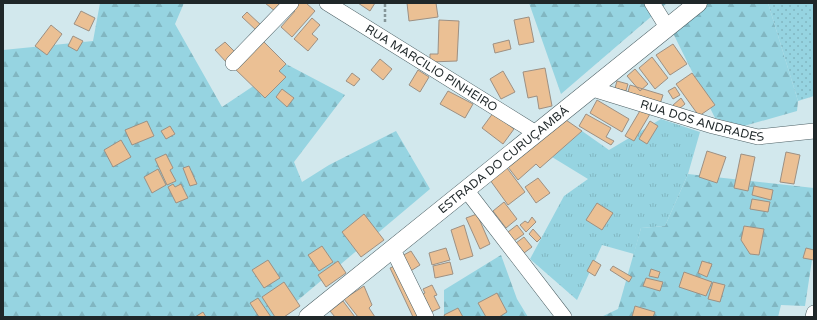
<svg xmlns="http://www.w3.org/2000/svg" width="817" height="320" viewBox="0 0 817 320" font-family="'Varela Round',sans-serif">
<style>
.grass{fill:url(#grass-tufts)}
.forest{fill:url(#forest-firs)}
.park{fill:url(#park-dots)}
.building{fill:#ebc094;stroke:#9d9083}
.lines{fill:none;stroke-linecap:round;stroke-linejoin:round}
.minor-casing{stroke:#4d6065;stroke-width:16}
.tertiary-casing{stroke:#4d6065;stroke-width:19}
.path{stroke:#859598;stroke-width:2.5;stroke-dasharray:3 2;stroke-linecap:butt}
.minor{stroke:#fff;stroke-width:15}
.tertiary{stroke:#fff;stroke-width:18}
.labels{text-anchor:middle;stroke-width:4;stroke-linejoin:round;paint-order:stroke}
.street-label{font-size:12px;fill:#1f2729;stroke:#d2e8ed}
</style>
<defs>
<pattern id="grass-tufts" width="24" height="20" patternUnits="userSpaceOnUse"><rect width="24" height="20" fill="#96d4e1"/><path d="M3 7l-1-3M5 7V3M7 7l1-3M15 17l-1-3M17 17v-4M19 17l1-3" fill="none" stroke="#81b6c1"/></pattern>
<pattern id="forest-firs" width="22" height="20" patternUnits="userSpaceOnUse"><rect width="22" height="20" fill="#96d4e1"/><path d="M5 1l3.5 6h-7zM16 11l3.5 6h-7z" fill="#81b6c1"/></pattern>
<pattern id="park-dots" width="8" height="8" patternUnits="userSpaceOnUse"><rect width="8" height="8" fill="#96d4e1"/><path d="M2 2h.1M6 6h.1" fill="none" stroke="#81b6c1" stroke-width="1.8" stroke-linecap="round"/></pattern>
</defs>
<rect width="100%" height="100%" fill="#d2e8ed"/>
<path class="grass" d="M 661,119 L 700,132 L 688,174 L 665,226 L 641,228 L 634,254 L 602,245 L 577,300 L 530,259 L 564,196 L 588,179 L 552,157 L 582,131 L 609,150 Z"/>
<path class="forest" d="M 100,3 L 184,3 L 175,24 L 222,107 L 286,64 L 345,95 L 294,162 L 302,182 L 329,165 L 396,131 L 430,189 L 278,317 L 3,317 L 3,50 L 93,41 Z
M 529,3 L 667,3 L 561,94 Z
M 706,3 L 768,3 L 798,101 L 797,111 L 744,126 L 715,118 L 671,29 Z
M 688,174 L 814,188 L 814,247 L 805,306 L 781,305 L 778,317 L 601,317 L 618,309 L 641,228 L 665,226 Z
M 501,255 L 517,299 L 528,317 L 444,317 L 444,290 Z"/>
<path class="park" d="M 768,3 L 814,3 L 814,96 L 798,101 Z"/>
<path class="building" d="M 265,3 L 283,3 L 276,12 Z
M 296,3 L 306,3 L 315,11 L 292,37 L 281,27 L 295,11 L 292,8 Z
M 358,3 L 375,3 L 370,11 Z
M 407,3 L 436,3 L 438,17 L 409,21 Z
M 81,11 L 95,18 L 89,31 L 74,24 Z
M 247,12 L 262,26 L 257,31 L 242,17 Z
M 529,17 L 534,42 L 519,45 L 514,20 Z
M 312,18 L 320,25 L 312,34 L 318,39 L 308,51 L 294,39 Z
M 439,20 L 459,21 L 457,61 L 430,62 L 430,54 L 438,54 Z
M 51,25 L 62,34 L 47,55 L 35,46 Z
M 73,36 L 83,41 L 77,51 L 68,46 Z
M 262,40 L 286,64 L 279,71 L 286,77 L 265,98 L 234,68 Z
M 509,40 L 511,49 L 495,53 L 493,44 Z
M 225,42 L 237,54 L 227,63 L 215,50 Z
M 673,44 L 687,64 L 670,75 L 656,55 Z
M 652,57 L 668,78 L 655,89 L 639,68 Z
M 380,59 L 392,69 L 383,80 L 371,70 Z
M 545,68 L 552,106 L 539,109 L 537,96 L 528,98 L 523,72 Z
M 635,69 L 648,84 L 640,91 L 627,76 Z
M 418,70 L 429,77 L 420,92 L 409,85 Z
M 503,71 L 515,92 L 501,99 L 490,79 Z
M 352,73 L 360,79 L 354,86 L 346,81 Z
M 692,73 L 715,105 L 699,116 L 676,84 Z
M 617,81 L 628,84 L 626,91 L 615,88 Z
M 630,85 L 663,95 L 660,104 L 627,95 Z
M 675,87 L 680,95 L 673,99 L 668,91 Z
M 282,89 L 294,98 L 287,107 L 276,97 Z
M 448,91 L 473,104 L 465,118 L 440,104 Z
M 681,98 L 685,104 L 679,109 L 672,106 Z
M 597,100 L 629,119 L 622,132 L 590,113 Z
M 641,109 L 650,114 L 634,141 L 625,136 Z
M 493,113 L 514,129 L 503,144 L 482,128 Z
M 586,114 L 611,128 L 606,137 L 614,141 L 611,145 L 579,126 Z
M 566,120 L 582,131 L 540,168 L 536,164 L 518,180 L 508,167 Z
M 147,121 L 154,136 L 132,145 L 125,130 Z
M 650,121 L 658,126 L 647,144 L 639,139 Z
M 170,126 L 175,134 L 166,139 L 161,131 Z
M 121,140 L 131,157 L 113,167 L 104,150 Z
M 707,151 L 726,157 L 717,183 L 699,177 Z
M 786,152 L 800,155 L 794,184 L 780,182 Z
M 166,154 L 173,168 L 170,170 L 176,181 L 167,185 L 155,159 Z
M 741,154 L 755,157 L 748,191 L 734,188 Z
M 189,166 L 197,184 L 190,186 L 183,168 Z
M 507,168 L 525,192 L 508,205 L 490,180 Z
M 158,169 L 166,185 L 152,193 L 144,177 Z
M 538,178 L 550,193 L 536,203 L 525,187 Z
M 173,184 L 175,187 L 181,184 L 188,198 L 176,203 L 168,187 Z
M 754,186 L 773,190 L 771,200 L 752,195 Z
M 752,199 L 770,202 L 768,212 L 750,209 Z
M 504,202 L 517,219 L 506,228 L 493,211 Z
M 597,203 L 613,213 L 602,230 L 586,220 Z
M 364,214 L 384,240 L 361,257 L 342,232 Z
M 477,214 L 490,244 L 480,249 L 466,218 Z
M 532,217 L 536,222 L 526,232 L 520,225 L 525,221 L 528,223 Z
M 464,225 L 473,256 L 460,260 L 451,230 Z
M 517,225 L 524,234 L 514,241 L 508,232 Z
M 744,226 L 764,229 L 759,255 L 750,254 L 741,240 Z
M 533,229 L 541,238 L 537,242 L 529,234 Z
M 524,237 L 532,247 L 524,253 L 516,243 Z
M 322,246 L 333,262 L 319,271 L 308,255 Z
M 446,248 L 450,260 L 432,265 L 429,253 Z
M 806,248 L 814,250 L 814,260 L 803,258 Z
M 411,251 L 420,265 L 409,272 L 400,257 Z
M 268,260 L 280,278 L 264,288 L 252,270 Z
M 593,260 L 601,265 L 595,276 L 587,271 Z
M 338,261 L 346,273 L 326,287 L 318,275 Z
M 702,261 L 712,264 L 707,277 L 698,273 Z
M 450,262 L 453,274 L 435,278 L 433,266 Z
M 397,265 L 422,317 L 413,317 L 390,268 Z
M 613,266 L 632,277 L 629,282 L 610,270 Z
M 651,269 L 660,272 L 658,278 L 649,276 Z
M 684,272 L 712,282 L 706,296 L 679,287 Z
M 646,278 L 663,282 L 660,291 L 643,286 Z
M 284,282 L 300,306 L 284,317 L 275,317 L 262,297 Z
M 713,282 L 725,285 L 720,302 L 708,299 Z
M 432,285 L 437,295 L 434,296 L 440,308 L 427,314 L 419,296 L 425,293 L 423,289 Z
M 364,286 L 372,305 L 369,308 L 375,317 L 358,317 L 344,299 Z
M 497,293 L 507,312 L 499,317 L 486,317 L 478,303 Z
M 258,298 L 271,317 L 259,317 L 250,303 Z
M 343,301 L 355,317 L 335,317 L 330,311 Z
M 635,306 L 655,312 L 653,317 L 632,317 Z
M 458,308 L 463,317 L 445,317 L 444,315 Z
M 203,312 L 206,317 L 195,317 Z"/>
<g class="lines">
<g class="minor-casing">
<g id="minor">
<path id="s1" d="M 327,3 L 536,133"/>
<path d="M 652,3 L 667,27"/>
<path d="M 233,63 L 291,3"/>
<path id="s2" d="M 593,89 L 713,126 L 758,137 L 814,131"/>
<path d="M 467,191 L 564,317"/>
<path d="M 393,250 L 426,317"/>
<path d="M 813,317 L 814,313"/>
</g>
</g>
<g class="tertiary-casing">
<g id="tertiary">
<path id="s3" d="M 308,317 L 698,3"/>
</g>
</g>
<path class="path" d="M 385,22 L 385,3"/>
<use href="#minor" class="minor"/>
<use href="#tertiary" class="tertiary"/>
</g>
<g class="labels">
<g class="street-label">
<text dy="4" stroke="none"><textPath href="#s1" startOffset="123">RUA MARCILIO PINHEIRO</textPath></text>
<text dy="4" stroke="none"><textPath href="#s2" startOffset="114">RUA DOS ANDRADES</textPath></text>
<text dy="4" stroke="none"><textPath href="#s3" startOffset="251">ESTRADA DO CURUÇAMBÁ</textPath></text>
</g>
</g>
<rect width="817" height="320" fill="none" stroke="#1f2729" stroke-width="8"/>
</svg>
